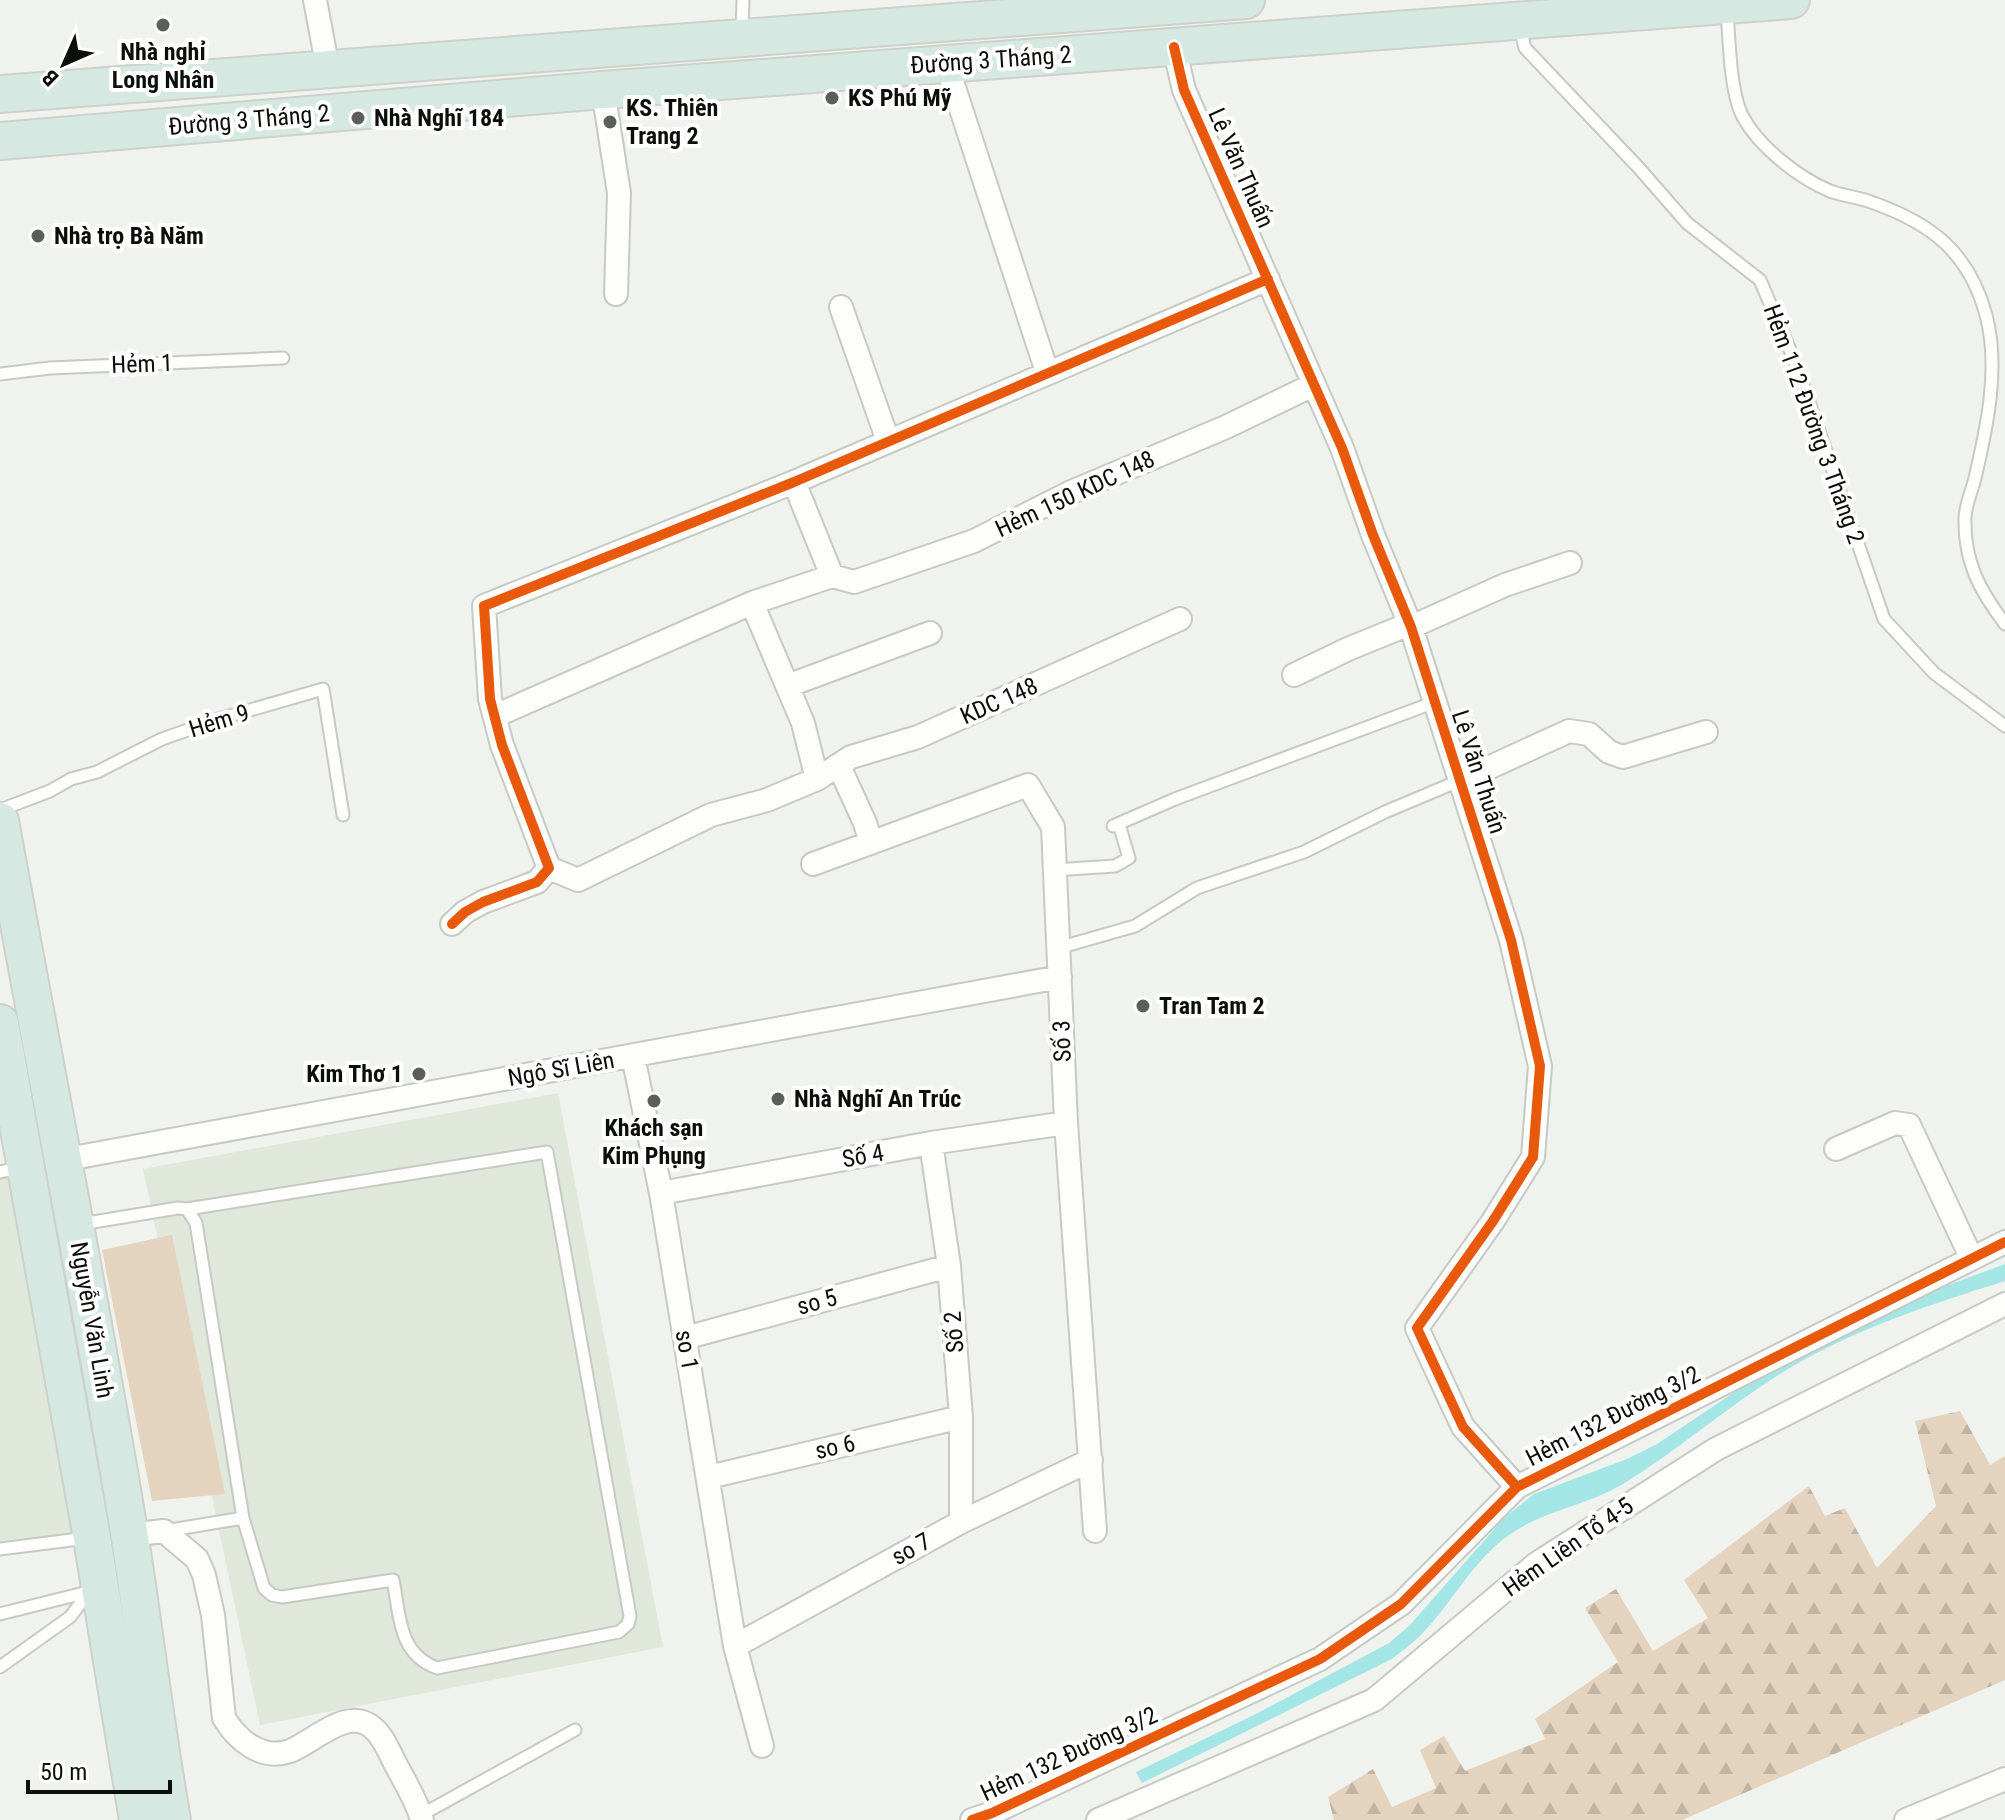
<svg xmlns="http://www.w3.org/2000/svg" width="2005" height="1820" viewBox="0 0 2005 1820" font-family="'Roboto Condensed',sans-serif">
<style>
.built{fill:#e0e7db}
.green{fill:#e4d3bf}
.forest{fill:url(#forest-firs)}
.water{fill:#a4e6e5}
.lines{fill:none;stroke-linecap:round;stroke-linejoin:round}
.service-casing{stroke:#c7c9c5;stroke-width:15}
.minor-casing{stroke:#c7c9c5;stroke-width:26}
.trunk-casing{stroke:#ced0cc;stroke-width:40}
.service{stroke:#fdfdfc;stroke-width:11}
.minor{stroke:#fdfdfc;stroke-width:22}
.trunk{stroke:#d5e9e2;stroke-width:36}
.cycleway-casing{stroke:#fff;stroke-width:15}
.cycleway{stroke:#e8590c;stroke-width:10}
.poi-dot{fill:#5c5e59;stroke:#fff;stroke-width:3}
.labels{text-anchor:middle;stroke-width:8;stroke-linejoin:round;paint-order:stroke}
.poi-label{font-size:24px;font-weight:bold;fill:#0c0e0a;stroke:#fff;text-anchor:start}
.street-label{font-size:24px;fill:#0c0e0a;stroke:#fff}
</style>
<defs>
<pattern id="forest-firs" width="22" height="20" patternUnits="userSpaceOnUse" patternTransform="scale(2)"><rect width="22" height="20" fill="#e4d3bf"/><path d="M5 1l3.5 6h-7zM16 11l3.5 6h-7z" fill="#c2b4a3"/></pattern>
</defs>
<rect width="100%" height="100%" fill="#f0f3ed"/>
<path class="built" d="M 558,1093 L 663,1647 L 260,1725 L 143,1169 Z
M 16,1174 L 78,1533 L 0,1542 L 0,1177 Z"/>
<path class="green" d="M 172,1235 L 225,1494 L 152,1501 L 102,1250 Z"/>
<path class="forest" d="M 1960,1411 L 1990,1465 L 2005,1456 L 2005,1680 L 1682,1820 L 1334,1820 L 1328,1797 L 1373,1769 L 1392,1807 L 1436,1788 L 1420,1750 L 1444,1736 L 1465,1771 L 1545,1739 L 1535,1719 L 1618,1662 L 1585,1608 L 1616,1589 L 1653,1651 L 1708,1618 L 1684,1580 L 1809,1486 L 1825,1516 L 1845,1508 L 1877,1568 L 1936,1506 L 1915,1421 Z"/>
<path class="water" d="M 2005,1264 L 2005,1281 C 1936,1303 1866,1325 1802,1361 C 1739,1396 1685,1446 1623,1484 C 1588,1505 1546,1510 1512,1533 C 1473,1559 1452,1604 1420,1636 C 1411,1644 1401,1652 1392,1659 L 1142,1783 L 1136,1772 L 1258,1713 L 1389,1643 L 1409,1626 L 1504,1518 L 1534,1494 L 1627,1459 L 1657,1444 L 1754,1379 L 1873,1313 Z"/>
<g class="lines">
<g class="service-casing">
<path id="service" d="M 1727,10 C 1729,37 1730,94 1743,117 C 1759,147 1799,178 1830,191 C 1843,196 1858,197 1871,202 C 1931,223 1969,252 1986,315 C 2000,367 1987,427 1975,478 C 1972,491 1965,505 1965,519 C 1964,562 1980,591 2005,624
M 1519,24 L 1525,48 L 1638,167 L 1687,223 L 1760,280 L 1796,364 L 1884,619 L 1934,673 L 2005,726
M 742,34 L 743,0
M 0,374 L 50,368 L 283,358
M 0,810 L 50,791 L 71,779 L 97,772 L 162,739 L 219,719 L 323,689 L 343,815
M 1113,826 L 1175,799 L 1435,702
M 1054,870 L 1115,866 L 1129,858 L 1119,824
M 1058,948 L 1135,926 L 1197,888 L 1304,852 L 1385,812 L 1461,780
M 0,1172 L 23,1167
M 187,1209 L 547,1152 L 630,1616 L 628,1624 L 619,1632 L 437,1668 C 398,1654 400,1615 393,1580 L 282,1597 L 272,1595 L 264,1588 L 243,1518
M 81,1224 L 178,1208 L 187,1209 L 196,1223 L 243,1518 L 165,1531
M 0,1549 L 87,1538
M 0,1614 L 92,1591
M 0,1667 L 70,1617 L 89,1592
M 421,1815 L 575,1730"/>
</g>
<g class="minor-casing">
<path id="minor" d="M 315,0 L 328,69
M 1174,47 L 1184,90 L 1342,448 L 1373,535 L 1411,627 L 1511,940 L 1540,1066 L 1533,1157 L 1493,1221 L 1417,1328 L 1463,1427 L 1517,1487
M 946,63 L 1047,372
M 603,90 L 619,193 L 616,294
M 841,307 L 888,441
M 832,576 L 854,582 L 974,541 L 1069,493 L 1226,427 L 1313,385
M 752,603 L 803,723 L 817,779
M 1294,675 L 1348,649 L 1402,627 L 1411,627 L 1505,585 L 1570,563
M 787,686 L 930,633
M 495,716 L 752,603 L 832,576 L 794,482
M 839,766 L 865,823 L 871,843
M 1462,780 L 1569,731 L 1589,734 L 1609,752 L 1623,757 L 1706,732
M 813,864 L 1028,785 L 1053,827 L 1066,1123 L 1095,1531
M 549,868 L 578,880 L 711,815 L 767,800 L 817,779 L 851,757 L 918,737 L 1180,619
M 452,924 L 465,912 L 483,902 L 537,882 L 549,868 L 502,745 L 490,699 L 484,606 L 794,482 L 1268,279
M 633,1056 L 661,1193 L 735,1646 L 762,1746
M 931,1143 L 949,1266 L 961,1417 L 961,1522
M 1836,1149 L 1895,1123 L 1909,1125 L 1971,1257
M 62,1160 L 1060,977
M 661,1193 L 931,1143 L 1066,1123
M 685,1338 L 949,1266
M 709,1477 L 961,1417
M 129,1535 L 164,1531 L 197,1559 L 204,1575 L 213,1615 L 224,1718 C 237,1740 262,1761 290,1751 C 312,1743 348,1705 373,1728 C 384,1737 389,1752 396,1765 C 405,1782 417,1801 422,1820
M 735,1646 L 961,1522 L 1091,1460
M 972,1820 L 992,1813 L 1320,1659 L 1401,1604 L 1517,1487 L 2005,1242
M 1098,1820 L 1374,1700 L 1536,1564 L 1716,1449 L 2005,1304
M 1906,1820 L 2005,1779"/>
</g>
<g class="trunk-casing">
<path id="trunk" d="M 0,94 L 1246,0
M 0,141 L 603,90 L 1791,0
M 0,821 C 43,1058 90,1294 129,1532 C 144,1628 155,1724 172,1820
M 0,1023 L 92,1538 L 138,1820"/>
</g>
<use href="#service" class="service"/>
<use href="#minor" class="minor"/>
<use href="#trunk" class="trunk"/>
<g class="cycleway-casing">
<path id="cycleway" d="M 1174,47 L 1184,90 L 1342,448 L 1373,535 L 1411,627 L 1511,940 L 1540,1066 L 1533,1157 L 1493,1221 L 1417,1328 L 1463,1427 L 1517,1487
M 452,924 L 465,912 L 483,902 L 537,882 L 549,868 L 502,745 L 490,699 L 484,606 L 794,482 L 1268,279
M 972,1820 L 992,1813 L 1320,1659 L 1401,1604 L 1517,1487 L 2005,1242"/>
</g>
<use href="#cycleway" class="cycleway"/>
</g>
<g class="poi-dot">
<circle cx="163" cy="25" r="8"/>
<circle cx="832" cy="98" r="8"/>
<circle cx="358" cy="118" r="8"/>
<circle cx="610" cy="122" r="8"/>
<circle cx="38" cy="236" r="8"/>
<circle cx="1143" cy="1006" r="8"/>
<circle cx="419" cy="1074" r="8"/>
<circle cx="778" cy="1099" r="8"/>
<circle cx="654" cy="1101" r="8"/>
</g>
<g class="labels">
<g class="poi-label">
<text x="163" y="60" text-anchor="middle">Nhà nghỉ<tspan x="163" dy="28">Long Nhân</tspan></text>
<text x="848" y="106">KS Phú Mỹ</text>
<text x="626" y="116">KS. Thiên<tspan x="626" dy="28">Trang 2</tspan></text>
<text x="374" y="126">Nhà Nghĩ 184</text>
<text x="54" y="244">Nhà trọ Bà Năm</text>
<text x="1159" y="1014">Tran Tam 2</text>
<text x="403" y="1082" text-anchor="end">Kim Thơ 1</text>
<text x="794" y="1107">Nhà Nghĩ An Trúc</text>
<text x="654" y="1136" text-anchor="middle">Khách sạn<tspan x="654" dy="28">Kim Phụng</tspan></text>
</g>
<g class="street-label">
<text transform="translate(991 60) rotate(-4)" y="8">Đường 3 Tháng 2</text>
<text transform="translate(249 120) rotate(-5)" y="8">Đường 3 Tháng 2</text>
<text transform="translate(1241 168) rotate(66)" y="8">Lê Văn Thuấn</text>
<text transform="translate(142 364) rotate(-2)" y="8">Hẻm 1</text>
<text transform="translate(1814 424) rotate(70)" y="8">Hẻm 112 Đường 3 Tháng 2</text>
<text transform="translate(1075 494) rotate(-25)" y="8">Hẻm 150 KDC 148</text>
<text transform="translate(999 701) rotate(-24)" y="8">KDC 148</text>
<text transform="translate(219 721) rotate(-17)" y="8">Hẻm 9</text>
<text transform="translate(1479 772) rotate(72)" y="8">Lê Văn Thuấn</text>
<text transform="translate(1062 1041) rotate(-92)" y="8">Số 3</text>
<text transform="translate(561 1069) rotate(-10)" y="8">Ngô Sĩ Liên</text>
<text transform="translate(863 1156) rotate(-10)" y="8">Số 4</text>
<text transform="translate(817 1302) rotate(-15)" y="8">so 5</text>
<text transform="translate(92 1320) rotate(80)" y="8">Nguyễn Văn Linh</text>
<text transform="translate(954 1332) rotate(-94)" y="8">Số 2</text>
<text transform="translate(687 1350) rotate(80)" y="8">so 1</text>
<text transform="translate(1613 1416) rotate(-27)" y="8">Hẻm 132 Đường 3/2</text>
<text transform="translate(835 1447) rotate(-13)" y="8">so 6</text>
<text transform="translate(1568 1547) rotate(-35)" y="8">Hẻm Liên Tổ 4-5</text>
<text transform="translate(911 1549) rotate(-29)" y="8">so 7</text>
<text transform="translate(1069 1754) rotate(-25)" y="8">Hẻm 132 Đường 3/2</text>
</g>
</g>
<g transform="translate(64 64) rotate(225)" stroke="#ffffff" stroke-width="6" paint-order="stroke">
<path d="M0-6L14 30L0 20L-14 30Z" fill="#0c0e0a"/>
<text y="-12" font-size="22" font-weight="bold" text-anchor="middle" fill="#0c0e0a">B</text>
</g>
<path d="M28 1780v12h142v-12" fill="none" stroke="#0c0e0a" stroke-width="4"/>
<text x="40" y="1780" font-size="24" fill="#0c0e0a" stroke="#ffffff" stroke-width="6" paint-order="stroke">50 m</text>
</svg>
